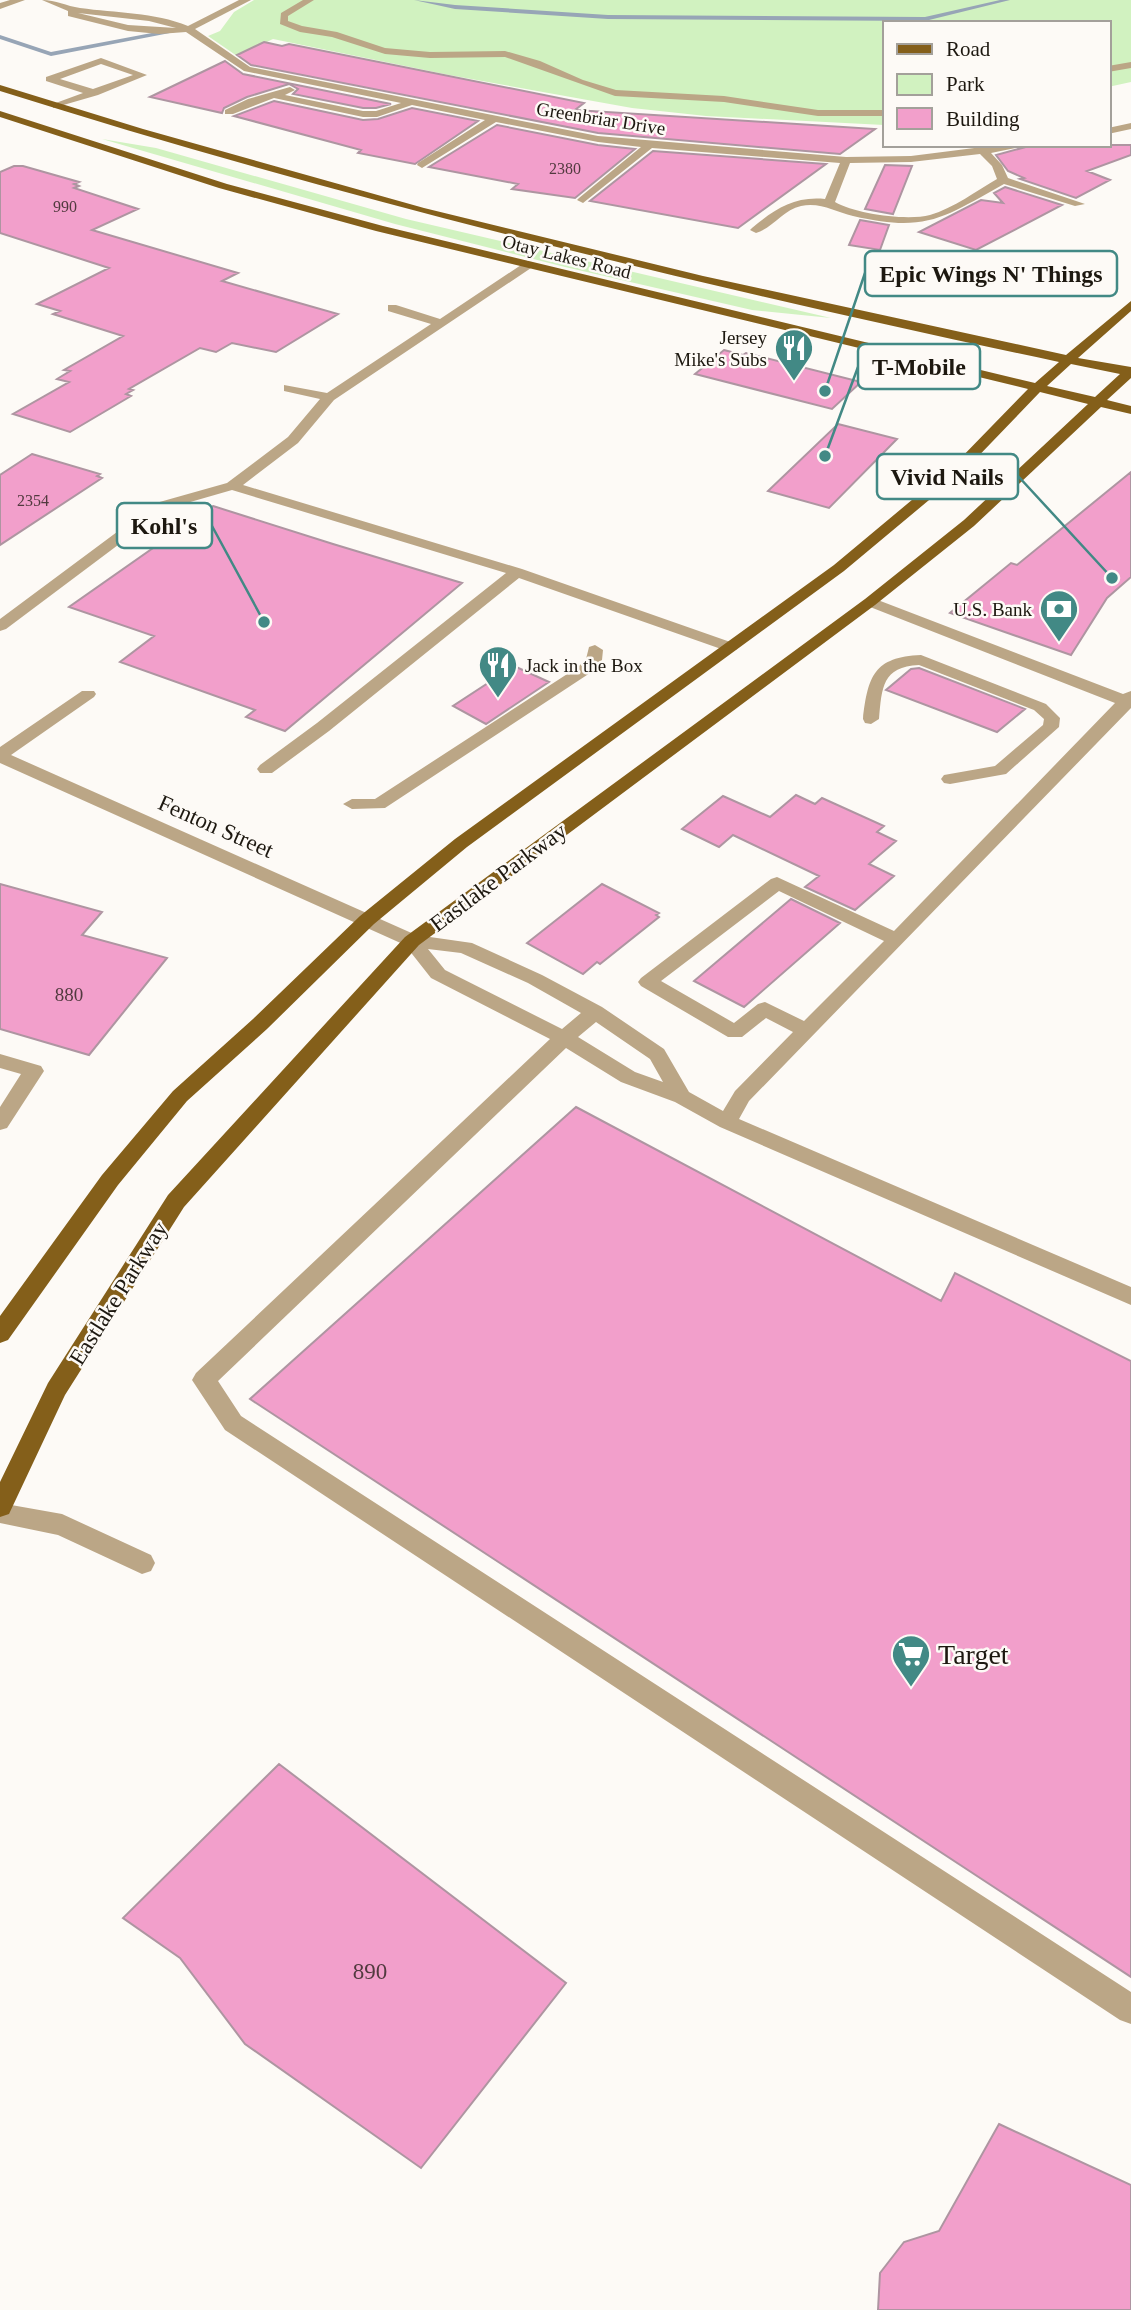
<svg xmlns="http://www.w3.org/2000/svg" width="1131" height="2310" viewBox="0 0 1131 2310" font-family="Georgia,serif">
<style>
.green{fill:#d1f2c0}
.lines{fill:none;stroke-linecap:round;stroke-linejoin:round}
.stream{fill:#97a5b6;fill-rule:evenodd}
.building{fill:#f29fcb;stroke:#ae95a1;stroke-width:2}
.minor{fill:#bba686;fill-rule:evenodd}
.major{fill:#845f1a;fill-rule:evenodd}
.labels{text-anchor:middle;stroke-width:5;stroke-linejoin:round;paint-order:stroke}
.far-number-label{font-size:16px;fill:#523a3f}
.far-street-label{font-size:19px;fill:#1d1810;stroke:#fdfaf6}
.far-poi-label{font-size:19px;fill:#1d1810;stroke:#fdfaf6;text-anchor:end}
.number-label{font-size:19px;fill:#523a3f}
.street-label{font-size:23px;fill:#1d1810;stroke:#fdfaf6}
.near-number-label{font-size:23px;fill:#523a3f}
.near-poi-label{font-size:28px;fill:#1d1810;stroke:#fdfaf6;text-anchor:start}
.leader{fill:none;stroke:#428985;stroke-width:2.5}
.callout-dot{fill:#428985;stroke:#fdfaf6;stroke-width:2.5}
.callout{fill:#fdfaf6;stroke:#428985;stroke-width:2.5}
.callout-label{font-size:24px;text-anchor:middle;font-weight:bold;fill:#1d1810}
</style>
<rect width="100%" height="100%" fill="#fdfaf6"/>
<path class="green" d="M 254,0 L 1131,0 L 1131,82 L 1108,87 L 1108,23 L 884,23 L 884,125 L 706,116 L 632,108 L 449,75 L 273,39 L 237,56 L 208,36 L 220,31 L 234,12 Z
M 102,139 L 156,148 L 406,219 L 831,318 L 752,310 L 565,267 L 395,224 Z"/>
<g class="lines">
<path class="stream" d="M 414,0 L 455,5 L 608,15 L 925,17 L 1000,0 L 1010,0 L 925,21 L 608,19 L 455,9 Z
M 173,29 L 175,32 L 51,56 L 0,39 L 0,35 L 51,52 Z"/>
</g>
<path class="building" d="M 264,42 L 282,46 L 289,44 L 584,103 L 575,110 L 875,129 L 840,154 L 598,133 L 251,65 L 237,55 Z
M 225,61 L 243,74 L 391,104 L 376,108 L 363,108 L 293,94 L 298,89 L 289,84 L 247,97 L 224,108 L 222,113 L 150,97 Z
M 274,101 L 363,120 L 378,119 L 412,108 L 478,121 L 415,164 L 358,153 L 361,150 L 234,116 Z
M 497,125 L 598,145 L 635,149 L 575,198 L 512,189 L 518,184 L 429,167 Z
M 1033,145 L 1131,145 L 1131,155 L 1087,171 L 1110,180 L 1076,198 L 1020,179 L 1024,178 L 1008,171 L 996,155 Z
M 653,151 L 826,164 L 738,228 L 590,201 Z
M 885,165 L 912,166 L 893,214 L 865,209 Z
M 14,166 L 23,166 L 79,182 L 74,184 L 79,186 L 74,188 L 138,209 L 92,230 L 238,273 L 222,281 L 338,314 L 276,352 L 232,343 L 216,352 L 200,348 L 129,389 L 133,390 L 126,394 L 131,396 L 70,432 L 13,414 L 69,382 L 57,379 L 70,371 L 64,370 L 123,336 L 53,314 L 60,311 L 37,304 L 109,268 L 0,233 L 0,172 Z
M 1005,187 L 1062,205 L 976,250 L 919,232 L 981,200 L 1003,203 L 994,193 Z
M 860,220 L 889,225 L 880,250 L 849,245 Z
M 724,350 L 743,355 L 746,353 L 861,382 L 832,409 L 695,374 Z
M 838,424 L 897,439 L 829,508 L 768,491 Z
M 32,454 L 100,474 L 97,476 L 102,478 L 0,545 L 0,475 Z
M 1131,472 L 1131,577 L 1107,598 L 1071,655 L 950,613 L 1011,563 L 1017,565 Z
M 213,506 L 333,544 L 462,583 L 285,731 L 246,717 L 255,710 L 120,662 L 154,636 L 69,607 Z
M 514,666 L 549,682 L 486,724 L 453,706 Z
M 919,668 L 1025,709 L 997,732 L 886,690 L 911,669 Z
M 796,795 L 815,804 L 822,798 L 884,826 L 877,832 L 896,841 L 869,864 L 894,876 L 855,910 L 805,887 L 819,876 L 733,835 L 719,847 L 682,829 L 723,796 L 770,817 Z
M 0,884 L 102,912 L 82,935 L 167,958 L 89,1055 L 0,1029 Z
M 602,884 L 659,913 L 656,915 L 659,917 L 600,964 L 597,962 L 583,974 L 527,943 Z
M 791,899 L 840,923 L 744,1007 L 694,981 Z
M 576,1107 L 941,1301 L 955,1273 L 1131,1361 L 1131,1977 L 250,1399 Z
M 279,1764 L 566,1983 L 421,2168 L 245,2044 L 180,1958 L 123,1918 Z
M 999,2124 L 1131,2185 L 1131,2310 L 878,2310 L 880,2273 L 904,2242 L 939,2231 Z"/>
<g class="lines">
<path class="minor" d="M 10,0 L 25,0 L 0,9 L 0,3 Z
M 42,0 C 56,0 66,6 80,8 C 116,13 154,12 188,26 L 239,0 L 251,0 L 195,29 L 250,67 L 598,136 L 846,157 L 911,156 L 998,145 L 1031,145 L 991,153 L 1002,165 L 1008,178 L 1085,204 L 1075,206 L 1004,184 C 943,218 926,233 853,216 C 835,212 821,202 801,206 C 783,210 773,228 756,233 L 750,230 L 752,228 C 775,209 794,196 825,199 L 840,163 L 652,148 L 583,203 L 577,200 L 579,198 L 641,147 L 598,142 L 496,122 L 422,168 L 417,165 L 418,163 L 485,120 L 412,105 L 377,117 L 363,117 L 274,98 L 233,114 L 225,114 L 225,110 L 248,99 L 290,87 L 295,90 L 285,95 L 363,111 L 376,111 L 401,103 L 244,71 L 186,32 L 159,34 L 128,31 L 68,16 L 68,11 ZM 78,13 L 149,21 L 176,28 L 128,25 ZM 980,154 L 992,166 L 997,179 C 976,191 954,208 930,215 C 907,221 856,214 835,202 L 850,163 L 911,162 Z
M 303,0 L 314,0 L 288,16 L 288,21 L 302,26 L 337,32 L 385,48 L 430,52 L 505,51 L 540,61 L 583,80 L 616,90 L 724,96 L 818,110 L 884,110 L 884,116 L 818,116 L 724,102 L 615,96 L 505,57 L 430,58 L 385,54 L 332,37 L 300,32 L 280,24 L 281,13 Z
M 101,58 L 147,75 L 98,95 L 53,108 L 53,104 L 83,93 L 46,81 L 46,77 ZM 101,64 L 133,75 L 93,89 L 60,79 Z
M 1131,62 L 1131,68 L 1108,72 L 1108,66 Z
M 1131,123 L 1131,129 L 1108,134 L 1108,128 Z
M 524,263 L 534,266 L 334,400 L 298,443 L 243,485 L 522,569 L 736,644 L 738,647 L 736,650 L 724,650 L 519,578 L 329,731 L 272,773 L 260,773 L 257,769 L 260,765 L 317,723 L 506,573 L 232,490 L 166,509 L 6,629 L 0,631 L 0,619 L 156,503 L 227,483 L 288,437 L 320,399 L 284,391 L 284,385 L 327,393 L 431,324 L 388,311 L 388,305 L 396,305 L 440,319 Z
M 870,597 L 1123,694 L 1131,691 L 1131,708 L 749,1101 L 739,1119 L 1131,1287 L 1131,1305 L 720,1127 L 675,1102 L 621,1082 L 566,1048 L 218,1381 L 241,1416 L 1131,1992 L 1131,2024 L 1120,2020 L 225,1430 L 192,1380 L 196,1373 L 550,1039 L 431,978 L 405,945 L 0,763 L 0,747 L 82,691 L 94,691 L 96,694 L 94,697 L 11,755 L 416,935 L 472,943 L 542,975 L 602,1007 L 664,1049 L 689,1092 L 723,1111 L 735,1091 L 793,1032 L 766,1018 L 742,1037 L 728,1037 L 641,986 L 638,982 L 641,978 L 771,879 L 777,877 L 894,931 L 1115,703 L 865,605 L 862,602 ZM 779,891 L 884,941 L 804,1021 L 765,1002 L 758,1004 L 734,1023 L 661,981 ZM 428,949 L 461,953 L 528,983 L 581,1013 L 562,1029 L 445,970 ZM 596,1022 L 650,1059 L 663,1082 L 635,1072 L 578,1037 Z
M 595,645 L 603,650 L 602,660 L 590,673 L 385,808 L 352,809 L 343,804 L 352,799 L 375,799 L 578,667 L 586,659 L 589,647 Z
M 921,655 L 1046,704 L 1060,718 L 1059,727 L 1006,774 L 950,784 L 944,783 L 941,779 L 944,775 L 995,766 L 1043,725 L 1044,719 L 1034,710 L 919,665 C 882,667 882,687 879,719 L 871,724 L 865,723 L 863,719 C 868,676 874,657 921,655 Z
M 0,1054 L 41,1066 L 44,1071 L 7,1128 L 0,1130 L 0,1107 L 21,1074 L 0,1068 Z
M 0,1503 L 62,1514 L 151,1555 L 155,1563 L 151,1571 L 142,1574 L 58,1535 L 0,1523 Z"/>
<path class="major" d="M 0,85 L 143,129 L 424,208 L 703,276 L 1066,355 L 1131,301 L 1131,311 L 1078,358 L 1131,367 L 1131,378 L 1107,400 L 1131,406 L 1131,414 L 1101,407 L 974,526 L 875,605 L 419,945 L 184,1207 L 65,1395 L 9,1514 L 0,1517 L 0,1482 L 48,1383 L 168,1195 L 405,937 L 865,599 L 964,520 L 1088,404 L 1040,392 L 965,470 L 844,571 L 467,847 L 374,924 L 267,1029 L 187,1101 L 118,1185 L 8,1340 L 0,1343 L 0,1316 L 102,1175 L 173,1091 L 253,1019 L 360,916 L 455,839 L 834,565 L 955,464 L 1028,389 L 376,231 L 219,188 L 0,117 L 0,111 L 227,184 L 383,226 L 1035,383 L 1059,362 C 702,286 348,201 0,91 ZM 1071,364 L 1120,374 L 1095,397 L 1047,386 Z"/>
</g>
<defs>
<g id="restaurant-pin" transform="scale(2.0125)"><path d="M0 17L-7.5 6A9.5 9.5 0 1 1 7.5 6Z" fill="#428985" stroke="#fdfaf6"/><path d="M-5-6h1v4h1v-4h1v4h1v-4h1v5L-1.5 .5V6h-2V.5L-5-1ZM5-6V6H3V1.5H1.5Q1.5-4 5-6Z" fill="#fff"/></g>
<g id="bank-pin" transform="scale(2.0125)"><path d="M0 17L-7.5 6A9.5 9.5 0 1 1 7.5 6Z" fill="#428985" stroke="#fdfaf6"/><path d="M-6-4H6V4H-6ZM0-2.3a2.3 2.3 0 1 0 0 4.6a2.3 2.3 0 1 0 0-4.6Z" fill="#fff"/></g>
<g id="supermarket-pin" transform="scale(2.0125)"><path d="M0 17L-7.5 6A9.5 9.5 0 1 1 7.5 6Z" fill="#428985" stroke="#fdfaf6"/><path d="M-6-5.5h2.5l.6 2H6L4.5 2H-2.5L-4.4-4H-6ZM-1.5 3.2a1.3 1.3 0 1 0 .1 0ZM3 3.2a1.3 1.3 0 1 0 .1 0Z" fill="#fff"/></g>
</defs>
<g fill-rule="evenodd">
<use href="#restaurant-pin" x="794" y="348"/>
<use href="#bank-pin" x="1059" y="609"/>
<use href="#restaurant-pin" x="498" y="665"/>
<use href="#supermarket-pin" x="911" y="1654"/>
</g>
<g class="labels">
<g class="far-number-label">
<text x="565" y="174">2380</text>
<text x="65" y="212">990</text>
<text x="33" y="506">2354</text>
</g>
<g class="far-street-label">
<text transform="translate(601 118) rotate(9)" y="7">Greenbriar Drive</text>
<text transform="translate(567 256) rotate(14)" y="7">Otay Lakes Road</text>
</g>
<g class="far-poi-label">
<text x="767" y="344">Jersey<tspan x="767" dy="22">Mike's Subs</tspan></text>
<text x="1032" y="616">U.S. Bank</text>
<text x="525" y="672" text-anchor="start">Jack in the Box</text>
</g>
<g class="number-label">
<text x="69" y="1001">880</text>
</g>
<g class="street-label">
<text transform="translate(216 826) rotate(24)" y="8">Fenton Street</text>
<text transform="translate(498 877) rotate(-37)" y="8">Eastlake Parkway</text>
<text transform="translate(118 1293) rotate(-58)" y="8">Eastlake Parkway</text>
</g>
<g class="near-number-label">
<text x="370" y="1979">890</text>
</g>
<g class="near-poi-label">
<text x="938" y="1664">Target</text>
</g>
</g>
<path class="leader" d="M825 391L865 273M825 456L858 367M1112 578L1018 476M264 622L212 526"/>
<g class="callout-dot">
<circle cx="825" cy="391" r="7"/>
<circle cx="825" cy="456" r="7"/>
<circle cx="1112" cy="578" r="7"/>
<circle cx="264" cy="622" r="7"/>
</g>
<g class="callout">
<rect x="865" y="251" width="252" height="45" rx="7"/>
<rect x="858" y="344" width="122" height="45" rx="7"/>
<rect x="877" y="454" width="141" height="45" rx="7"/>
<rect x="117" y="503" width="95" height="45" rx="7"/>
</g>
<g class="callout-label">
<text x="991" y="282">Epic Wings N' Things</text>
<text x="919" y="375">T-Mobile</text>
<text x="947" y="485">Vivid Nails</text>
<text x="164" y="534">Kohl's</text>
</g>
<rect x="883" y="21" width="228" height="126" fill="#fdfaf6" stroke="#a3a09a" stroke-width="2"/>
<rect x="897" y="44" width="35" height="10" fill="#845f1a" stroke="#a3a09a" stroke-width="2"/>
<text x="946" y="56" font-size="21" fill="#1d1810">Road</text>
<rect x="897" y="74" width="35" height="21" fill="#d1f2c0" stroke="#a3a09a" stroke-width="2"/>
<text x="946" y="91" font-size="21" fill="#1d1810">Park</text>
<rect x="897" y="108" width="35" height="21" fill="#f29fcb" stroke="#a3a09a" stroke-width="2"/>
<text x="946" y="126" font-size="21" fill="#1d1810">Building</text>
</svg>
